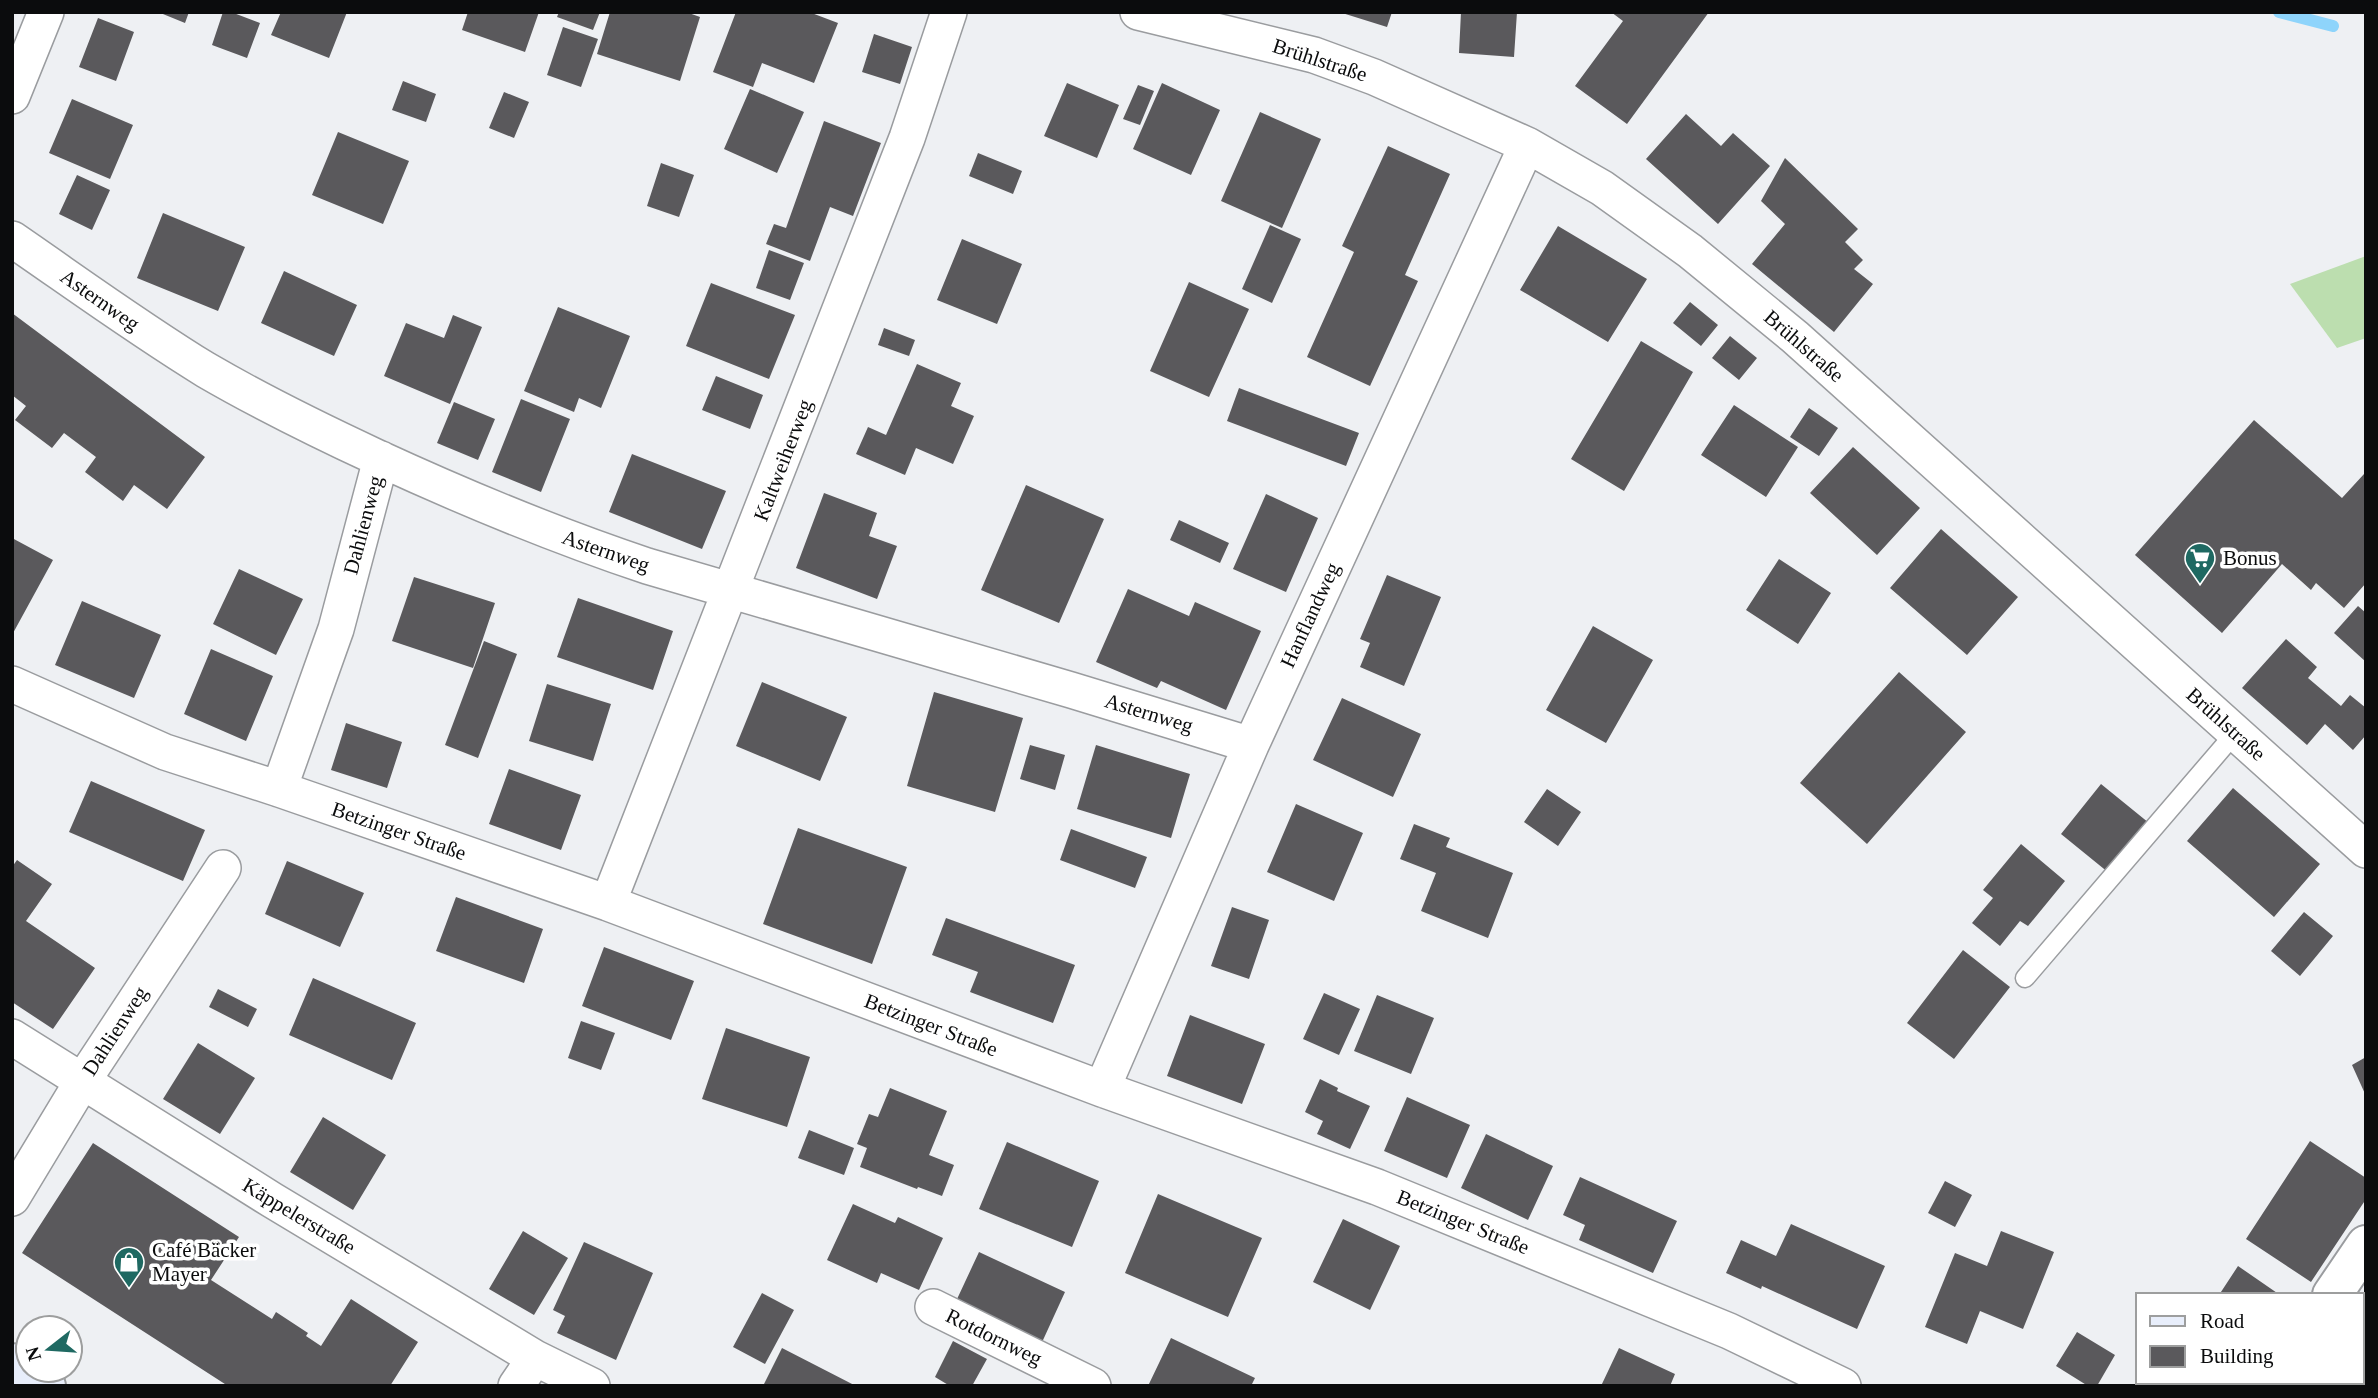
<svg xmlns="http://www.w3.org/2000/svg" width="2378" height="1398" viewBox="0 0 2378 1398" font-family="Georgia,serif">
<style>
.green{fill:#bcdeaf}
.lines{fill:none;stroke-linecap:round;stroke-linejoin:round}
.stream{stroke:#8ed4fb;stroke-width:12}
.building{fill:#5a595c}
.service-casing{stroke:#9a9c9f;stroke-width:21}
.minor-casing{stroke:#9a9c9f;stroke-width:38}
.tertiary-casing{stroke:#9a9c9f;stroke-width:42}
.secondary-casing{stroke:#9a9c9f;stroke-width:42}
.service{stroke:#fff;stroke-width:18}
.minor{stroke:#fff;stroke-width:35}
.tertiary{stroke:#fff;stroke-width:38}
.secondary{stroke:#e8eefb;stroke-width:38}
.labels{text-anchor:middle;stroke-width:7;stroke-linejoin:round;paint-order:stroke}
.street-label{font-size:21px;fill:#0b0c0d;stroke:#fff}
.poi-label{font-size:21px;fill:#0b0c0d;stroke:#fff;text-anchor:start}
</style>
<rect width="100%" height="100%" fill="#eef0f3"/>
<path class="green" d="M 2366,256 L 2366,338 L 2337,348 L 2290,284 Z"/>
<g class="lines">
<path class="stream" d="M 2279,12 L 2333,26"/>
</g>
<path class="building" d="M 158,12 L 189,12 L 185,23 Z
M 223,12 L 231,12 L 260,23 L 247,58 L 212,45 Z
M 281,12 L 347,12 L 329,58 L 271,35 Z
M 468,12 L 539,12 L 525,52 L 462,30 Z
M 559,12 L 600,12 L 593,30 L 557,17 Z
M 610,12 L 686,12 L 700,17 L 680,81 L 597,54 Z
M 736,12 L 809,12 L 838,23 L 814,83 L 762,63 L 753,87 L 713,72 Z
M 1339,12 L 1392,12 L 1387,27 Z
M 1461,12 L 1517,12 L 1514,57 L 1459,53 Z
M 1611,12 L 1709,12 L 1627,124 L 1575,86 L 1623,21 Z
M 98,18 L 134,32 L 116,81 L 79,67 Z
M 563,27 L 598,39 L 581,87 L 547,75 Z
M 874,34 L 912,47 L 900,84 L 862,72 Z
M 403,81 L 436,94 L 426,122 L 392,110 Z
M 1067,83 L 1119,105 L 1097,158 L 1044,136 Z
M 1162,83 L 1220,110 L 1191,175 L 1133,149 Z
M 1138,85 L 1154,91 L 1140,125 L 1123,119 Z
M 750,89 L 804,112 L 777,173 L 724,149 Z
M 504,92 L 529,102 L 514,138 L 489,128 Z
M 72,99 L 133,125 L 110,179 L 49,153 Z
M 1260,112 L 1321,139 L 1282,228 L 1221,201 Z
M 1686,114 L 1721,146 L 1733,133 L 1770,166 L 1718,224 L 1646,159 Z
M 824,121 L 881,143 L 853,216 L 830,207 L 810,261 L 766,244 L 774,224 L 786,228 Z
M 338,132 L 409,161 L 383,224 L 312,195 Z
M 1388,146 L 1450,174 L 1405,275 L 1418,281 L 1370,386 L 1307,357 L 1354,252 L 1342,246 Z
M 978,153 L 1022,171 L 1013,194 L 969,176 Z
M 1785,158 L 1858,229 L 1845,242 L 1863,260 L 1854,269 L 1873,284 L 1834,332 L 1752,264 L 1785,224 L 1761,201 Z
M 661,163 L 694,175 L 679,217 L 647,206 Z
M 77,175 L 110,190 L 92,230 L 59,214 Z
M 163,213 L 245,247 L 218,311 L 137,278 Z
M 1270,225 L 1301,239 L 1272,303 L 1242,289 Z
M 1558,226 L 1647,279 L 1608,342 L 1520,290 Z
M 962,239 L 1022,264 L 997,324 L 937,300 Z
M 769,250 L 804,263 L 790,300 L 756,288 Z
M 284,271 L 357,305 L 334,356 L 261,323 Z
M 1189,282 L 1249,309 L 1209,397 L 1150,371 Z
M 711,283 L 795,315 L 769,379 L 686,346 Z
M 1690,302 L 1718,325 L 1701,346 L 1673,323 Z
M 558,307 L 630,336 L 601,408 L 579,398 L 574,412 L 524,391 Z
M 12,313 L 205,457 L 167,509 L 134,485 L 123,501 L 85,472 L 96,457 L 64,433 L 52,448 L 15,420 L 26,406 L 12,395 Z
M 453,315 L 482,327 L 450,404 L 384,376 L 406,323 L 444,338 Z
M 884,328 L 915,340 L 909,356 L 878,345 Z
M 1730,336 L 1757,358 L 1739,380 L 1712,358 Z
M 1641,341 L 1693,372 L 1624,491 L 1571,459 Z
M 917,364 L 961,383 L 951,406 L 974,416 L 953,464 L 916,448 L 905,475 L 856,454 L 868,427 L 886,435 Z
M 716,376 L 763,395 L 750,429 L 702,410 Z
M 1239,388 L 1359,433 L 1346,466 L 1227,421 Z
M 521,399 L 570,419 L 541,492 L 492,472 Z
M 454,402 L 495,419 L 478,460 L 437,443 Z
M 1734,405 L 1798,447 L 1766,497 L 1701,455 Z
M 1809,408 L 1838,428 L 1819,456 L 1790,437 Z
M 2254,420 L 2342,498 L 2364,474 L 2366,476 L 2366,583 L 2344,608 L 2316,583 L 2311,590 L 2282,564 L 2222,633 L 2135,555 Z
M 1853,447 L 1920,508 L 1877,555 L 1810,493 Z
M 632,454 L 726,491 L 702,549 L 609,512 Z
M 1026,485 L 1104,519 L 1059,623 L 981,590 Z
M 824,493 L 877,513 L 869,536 L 897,546 L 877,599 L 796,568 Z
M 1266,494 L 1318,518 L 1286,592 L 1233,569 Z
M 1179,520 L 1229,543 L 1220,563 L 1170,540 Z
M 1941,529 L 2018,597 L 1967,655 L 1890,588 Z
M 12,538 L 53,560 L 12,635 Z
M 1779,559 L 1831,593 L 1798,644 L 1746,610 Z
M 239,569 L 303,599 L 276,655 L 213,624 Z
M 1387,575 L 1441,597 L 1404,686 L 1360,667 L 1370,643 L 1360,639 Z
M 414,577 L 495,603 L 473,668 L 392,641 Z
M 1128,589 L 1189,616 L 1195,602 L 1261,631 L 1226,710 L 1161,681 L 1157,688 L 1096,662 Z
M 578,598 L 673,631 L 653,690 L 557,657 Z
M 82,601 L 161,635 L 134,698 L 55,665 Z
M 2358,606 L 2366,613 L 2366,662 L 2334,633 Z
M 1593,626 L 1653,660 L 1606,743 L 1546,710 Z
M 2286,639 L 2317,667 L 2308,678 L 2341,706 L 2350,695 L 2366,708 L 2366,735 L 2353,750 L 2325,724 L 2307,745 L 2242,688 Z
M 484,641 L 517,654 L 478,758 L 445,745 Z
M 211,649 L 273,676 L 246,741 L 184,714 Z
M 1899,672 L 1966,732 L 1867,844 L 1800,783 Z
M 762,682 L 847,717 L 820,781 L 736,746 Z
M 547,684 L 611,704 L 593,761 L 529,741 Z
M 934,692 L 1023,718 L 995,812 L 907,786 Z
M 1342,698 L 1421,734 L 1393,797 L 1313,760 Z
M 346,723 L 402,742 L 387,788 L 331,770 Z
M 1030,745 L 1065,755 L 1055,790 L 1020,779 Z
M 1096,745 L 1190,774 L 1171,838 L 1077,809 Z
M 509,769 L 581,795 L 561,850 L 489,824 Z
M 91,781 L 205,830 L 183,881 L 69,832 Z
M 2101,784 L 2149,823 L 2109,873 L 2061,834 Z
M 2233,788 L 2320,864 L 2274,917 L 2187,841 Z
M 1547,789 L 1581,812 L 1558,846 L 1524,822 Z
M 1296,804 L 1363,833 L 1334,901 L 1267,872 Z
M 1414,824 L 1450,838 L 1446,847 L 1513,873 L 1488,938 L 1421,911 L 1436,873 L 1400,859 Z
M 798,828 L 907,867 L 872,964 L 763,924 Z
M 1071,829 L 1147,857 L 1135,888 L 1060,860 Z
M 2021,844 L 2065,881 L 2028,926 L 2020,921 L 2000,946 L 1972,923 L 1993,898 L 1983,890 Z
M 17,860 L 52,884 L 26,921 L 95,968 L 53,1029 L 12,1002 L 12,867 Z
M 287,861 L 364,893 L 340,947 L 265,914 Z
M 456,897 L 543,929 L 524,983 L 436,951 Z
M 1232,907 L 1269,920 L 1249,979 L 1211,966 Z
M 2304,912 L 2333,936 L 2300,976 L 2271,951 Z
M 946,918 L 1075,965 L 1053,1023 L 970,992 L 978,972 L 932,955 Z
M 604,947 L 694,981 L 671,1040 L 582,1006 Z
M 1963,950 L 2010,987 L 1954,1059 L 1907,1023 Z
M 313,978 L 416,1023 L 392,1080 L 289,1035 Z
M 218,989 L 257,1009 L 248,1027 L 209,1007 Z
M 1324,993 L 1360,1009 L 1339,1055 L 1303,1039 Z
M 1377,995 L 1434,1018 L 1411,1074 L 1354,1051 Z
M 1190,1015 L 1265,1044 L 1242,1104 L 1167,1076 Z
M 581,1021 L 615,1033 L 601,1070 L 568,1058 Z
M 726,1028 L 810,1057 L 787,1127 L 702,1099 Z
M 198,1043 L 255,1078 L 220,1134 L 163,1099 Z
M 2366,1057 L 2366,1096 L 2352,1065 Z
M 1320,1079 L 1338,1088 L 1337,1091 L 1370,1106 L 1350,1149 L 1317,1134 L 1323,1121 L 1305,1112 Z
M 890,1088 L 947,1111 L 929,1155 L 954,1165 L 942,1196 L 918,1187 L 917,1189 L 860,1167 L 867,1148 L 857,1144 L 869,1114 L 878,1117 Z
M 1407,1097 L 1470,1125 L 1447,1178 L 1384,1151 Z
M 323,1117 L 386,1155 L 353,1210 L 290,1172 Z
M 809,1130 L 854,1148 L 844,1175 L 798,1158 Z
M 1486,1134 L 1553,1166 L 1528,1220 L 1461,1188 Z
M 2310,1141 L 2366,1178 L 2366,1199 L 2311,1282 L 2246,1239 Z
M 1007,1142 L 1099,1181 L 1072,1247 L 979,1209 Z
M 93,1143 L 239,1237 L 211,1280 L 272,1319 L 276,1312 L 308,1333 L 306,1336 L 321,1346 L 351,1299 L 418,1342 L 390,1386 L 228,1386 L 22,1253 Z
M 1580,1177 L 1677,1221 L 1653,1273 L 1579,1240 L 1585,1225 L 1563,1215 Z
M 1945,1181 L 1972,1195 L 1955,1227 L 1928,1213 Z
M 1158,1194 L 1262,1238 L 1228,1317 L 1125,1273 Z
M 853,1204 L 895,1223 L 898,1217 L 943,1238 L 919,1290 L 881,1273 L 877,1283 L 827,1260 Z
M 1343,1219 L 1400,1246 L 1370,1310 L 1313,1282 Z
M 1791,1224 L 1885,1266 L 1857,1329 L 1762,1286 L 1761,1289 L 1726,1273 L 1741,1240 L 1776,1256 Z
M 523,1231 L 568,1258 L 534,1315 L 489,1289 Z
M 2001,1231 L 2054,1252 L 2023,1329 L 1980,1311 L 1967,1344 L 1925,1327 L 1955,1253 L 1987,1266 Z
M 584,1242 L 653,1273 L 616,1360 L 557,1333 L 565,1316 L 553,1310 Z
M 979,1252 L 1065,1292 L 1038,1351 L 951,1312 Z
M 2238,1266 L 2280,1295 L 2219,1295 Z
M 762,1293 L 794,1310 L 765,1364 L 733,1347 Z
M 2077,1332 L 2115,1355 L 2097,1386 L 2088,1386 L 2056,1366 Z
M 1171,1338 L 1255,1378 L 1251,1386 L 1148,1386 Z
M 953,1341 L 987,1359 L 972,1386 L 950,1386 L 935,1377 Z
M 782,1348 L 856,1386 L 763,1386 Z
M 1619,1348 L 1675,1374 L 1670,1386 L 1601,1386 Z"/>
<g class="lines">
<g class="service-casing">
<path id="service" d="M 2025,978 L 2236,732"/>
</g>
<g class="minor-casing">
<path id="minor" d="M 1138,12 L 1314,55 L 1374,77 L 1527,145 L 1602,188 L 1690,251 L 1795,337 L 2366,850
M 12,96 L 46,12
M 12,239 C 76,283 139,329 206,370 C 261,402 318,430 376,457 C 465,498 554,535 647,566 L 1071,690 L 1251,745
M 12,684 L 165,752 L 279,789 L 608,903 L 1102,1089 L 1377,1187 L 1729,1331 L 1843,1386
M 279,789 L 336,629 L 381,459
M 608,903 L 907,138 L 949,12
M 12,1037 L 272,1200 L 535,1358 L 592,1386
M 1102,1089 L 1251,745 L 1527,145
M 12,1198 L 82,1082 L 223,868
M 933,1307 L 1093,1386
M 516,1386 L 535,1358"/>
</g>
<g class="tertiary-casing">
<path id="tertiary" d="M 2332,1295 L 2366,1245
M 2281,1386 L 2283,1382"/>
</g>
<g class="secondary-casing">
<path id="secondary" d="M 12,1363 L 46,1386"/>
</g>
<use href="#service" class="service"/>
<use href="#minor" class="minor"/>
<use href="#tertiary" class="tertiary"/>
<use href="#secondary" class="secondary"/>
</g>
<defs>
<g id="supermarket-pin" transform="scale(1.575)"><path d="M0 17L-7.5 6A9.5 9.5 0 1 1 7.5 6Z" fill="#1f6962" stroke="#fff"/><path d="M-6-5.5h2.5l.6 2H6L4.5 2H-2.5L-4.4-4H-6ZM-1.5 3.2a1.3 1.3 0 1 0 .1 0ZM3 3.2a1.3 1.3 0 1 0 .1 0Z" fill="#fff"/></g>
<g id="shop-pin" transform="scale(1.575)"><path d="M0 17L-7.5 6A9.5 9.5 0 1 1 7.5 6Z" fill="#1f6962" stroke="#fff"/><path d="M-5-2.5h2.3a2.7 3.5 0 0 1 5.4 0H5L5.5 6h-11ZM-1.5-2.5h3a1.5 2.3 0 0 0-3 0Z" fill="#fff"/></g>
</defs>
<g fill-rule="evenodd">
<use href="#supermarket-pin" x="2200" y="558"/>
<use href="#shop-pin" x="129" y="1262"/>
</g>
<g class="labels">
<g class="street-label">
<text transform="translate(1320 60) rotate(18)" y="7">Brühlstraße</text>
<text transform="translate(100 300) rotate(35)" y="7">Asternweg</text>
<text transform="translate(1804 346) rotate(41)" y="7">Brühlstraße</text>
<text transform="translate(783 460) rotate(-69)" y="7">Kaltweiherweg</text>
<text transform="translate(363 525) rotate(-75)" y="7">Dahlienweg</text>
<text transform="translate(606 551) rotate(19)" y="7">Asternweg</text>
<text transform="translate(1310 615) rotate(-65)" y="7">Hanflandweg</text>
<text transform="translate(1149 713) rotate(17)" y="7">Asternweg</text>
<text transform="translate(2226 724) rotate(42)" y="7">Brühlstraße</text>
<text transform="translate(399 831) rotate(19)" y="7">Betzinger Straße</text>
<text transform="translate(931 1025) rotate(21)" y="7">Betzinger Straße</text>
<text transform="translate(115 1031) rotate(-57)" y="7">Dahlienweg</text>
<text transform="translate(299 1216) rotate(31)" y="7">Käppelerstraße</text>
<text transform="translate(1463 1222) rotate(22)" y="7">Betzinger Straße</text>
<text transform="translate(994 1337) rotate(26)" y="7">Rotdornweg</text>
</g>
<g class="poi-label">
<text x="2223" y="565">Bonus</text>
<text x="152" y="1257">Café Bäcker<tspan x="152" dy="24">Mayer</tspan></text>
</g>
</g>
<rect width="2378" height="1398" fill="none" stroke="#0b0c0d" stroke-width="28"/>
<rect x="2136" y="1293" width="228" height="91" fill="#ffffff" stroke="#9d9e9e" stroke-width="2"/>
<rect x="2150" y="1316" width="35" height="10" fill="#e8eefb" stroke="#9d9e9e" stroke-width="2"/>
<text x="2200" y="1328" font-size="21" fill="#0b0c0d">Road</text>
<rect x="2150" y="1346" width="35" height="21" fill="#5a595c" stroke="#9d9e9e" stroke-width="2"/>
<text x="2200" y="1363" font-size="21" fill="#0b0c0d">Building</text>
<g transform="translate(49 1349) rotate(253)"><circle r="33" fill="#ffffff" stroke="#9d9e9e" stroke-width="2"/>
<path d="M0-5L12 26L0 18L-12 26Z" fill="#1f6962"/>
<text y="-10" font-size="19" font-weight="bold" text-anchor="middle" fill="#0b0c0d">N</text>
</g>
</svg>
